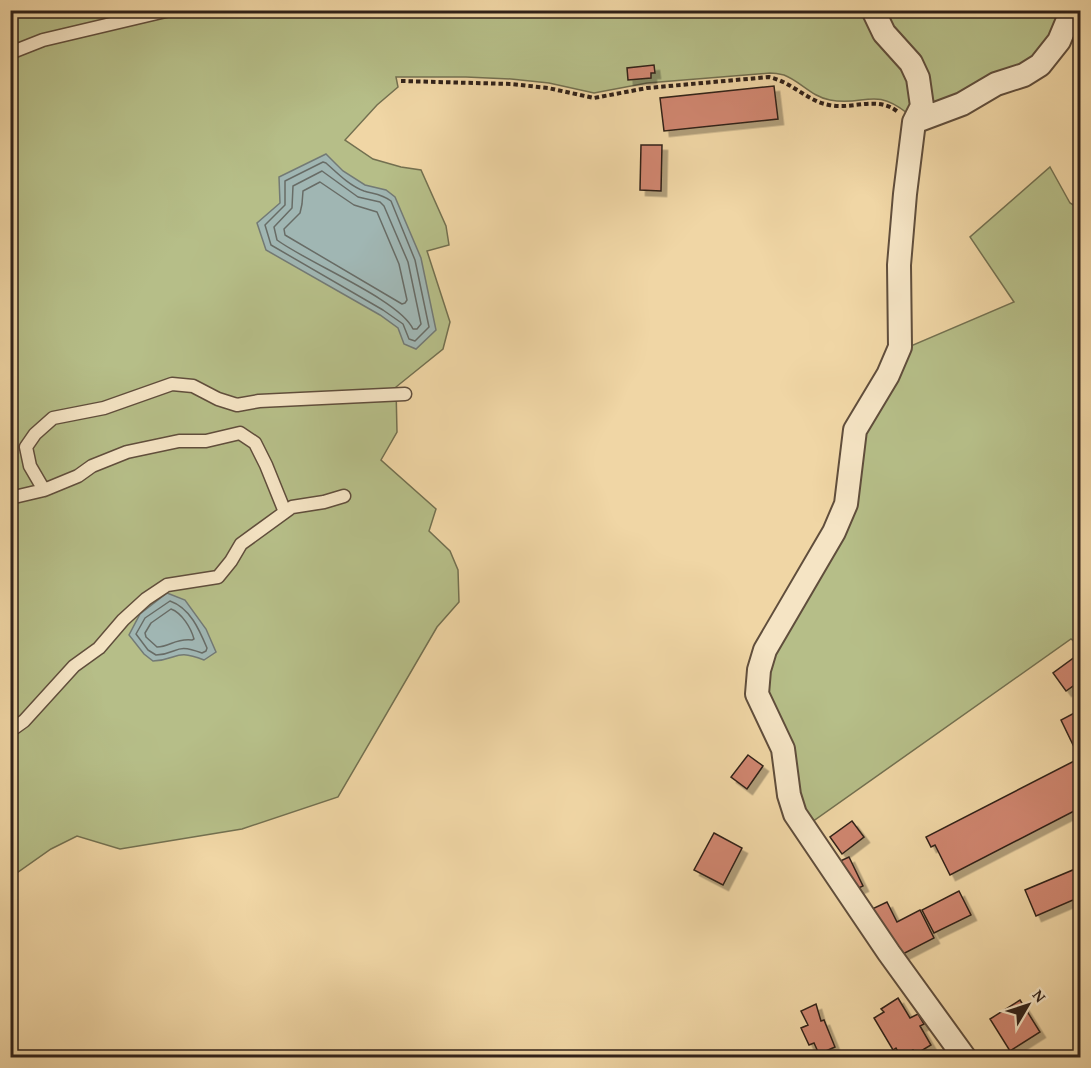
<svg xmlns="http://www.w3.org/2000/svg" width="1091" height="1068" viewBox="0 0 1091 1068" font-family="'Gentium Book Plus',serif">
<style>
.green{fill:#b6be88;stroke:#737050;stroke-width:1.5}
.water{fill:#a0b6b3;stroke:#737a75;stroke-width:1.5}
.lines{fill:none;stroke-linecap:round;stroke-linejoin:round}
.shore{stroke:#686c66;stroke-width:1.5}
.building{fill:#d08670;stroke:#302119;stroke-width:1.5;filter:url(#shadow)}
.service-casing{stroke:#604e3c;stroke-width:15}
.minor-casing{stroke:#604e3c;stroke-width:26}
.path{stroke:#302119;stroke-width:4;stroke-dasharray:4.5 3;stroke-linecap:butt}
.service{stroke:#f5e4c4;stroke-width:12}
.minor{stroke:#f5e4c4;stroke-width:22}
</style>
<defs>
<filter id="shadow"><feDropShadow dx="5.5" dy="5.5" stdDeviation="0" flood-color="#0004"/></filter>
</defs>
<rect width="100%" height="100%" fill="#f0d6a5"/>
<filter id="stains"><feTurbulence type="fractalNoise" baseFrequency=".00333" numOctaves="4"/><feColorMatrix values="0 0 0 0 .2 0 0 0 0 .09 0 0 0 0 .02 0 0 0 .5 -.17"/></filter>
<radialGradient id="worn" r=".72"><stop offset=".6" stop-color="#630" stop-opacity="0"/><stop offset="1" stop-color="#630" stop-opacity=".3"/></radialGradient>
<path class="green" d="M 11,11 L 866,11 L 905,66 L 916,109 L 907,113 C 873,86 864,107 830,100 C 812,97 800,81 784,75 C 780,74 774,73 770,73 L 647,83 L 594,93 L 549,83 L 511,79 L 466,77 L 396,77 L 398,87 L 377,105 L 345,140 L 373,159 L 401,167 L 421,170 L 446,226 L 449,245 L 427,251 L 450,322 L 443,349 L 396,387 L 397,432 L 381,460 L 436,509 L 429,531 L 450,551 L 458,570 L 459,602 L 437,627 L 338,797 L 242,829 L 120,849 L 77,836 L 51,849 L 11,877 Z
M 879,11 L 1064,11 L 1054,37 L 1026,69 L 928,107 Z
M 1050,167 L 1070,203 L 1080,209 L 1080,646 L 1071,639 L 809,824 L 763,693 L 766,671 L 839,535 L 861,432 L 906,348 L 1014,302 L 970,237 Z"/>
<path class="water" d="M 326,154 L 343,171 L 365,185 L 386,190 L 395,197 L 421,258 L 436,330 L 416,349 L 404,344 L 398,328 L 380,315 L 266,250 L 257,223 L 280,203 L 279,177 Z
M 167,593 L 185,600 L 206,629 L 216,652 L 204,660 C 174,648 179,660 153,661 L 144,654 L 129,635 L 140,614 Z"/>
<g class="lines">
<path class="shore" d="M 323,162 L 326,163 C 337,173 350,186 364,191 C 374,194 382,194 391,201 L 415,260 L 429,327 L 415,341 L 409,339 L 403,324 L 383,310 L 271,245 L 265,225 L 285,205 L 285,181 Z
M 322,171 L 358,197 L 380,202 L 384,206 L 408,262 L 421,324 L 417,329 L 413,329 C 400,300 308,263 277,240 L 274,227 L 292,208 L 293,186 Z
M 320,182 L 354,205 L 377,212 L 399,264 L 407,300 L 405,303 L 402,304 L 285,235 L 284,229 L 300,213 L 302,204 L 303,191 Z
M 170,601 C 190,608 199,629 207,648 L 206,651 L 202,653 C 174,642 179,654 156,655 L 148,650 L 136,634 L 145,618 Z
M 171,609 C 182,613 191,628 194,639 L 192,640 C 175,638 170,647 157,647 L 146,637 L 145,633 L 151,623 Z"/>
</g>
<path class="building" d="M 654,65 L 655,73 L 651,73 L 651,78 L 628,80 L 627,68 Z
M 774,86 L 778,119 L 664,131 L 660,98 Z
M 641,145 L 662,145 L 661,191 L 640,190 Z
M 1079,654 L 1080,681 L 1066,691 L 1053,673 Z
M 1080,710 L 1080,749 L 1076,751 L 1061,720 Z
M 748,755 L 763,766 L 747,789 L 731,777 Z
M 1080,758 L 1080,808 L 950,875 L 935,845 L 931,847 L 926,837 Z
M 852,821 L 864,837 L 842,854 L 830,837 Z
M 714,833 L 742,848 L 723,885 L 694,870 Z
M 849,857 L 863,886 L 852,891 L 838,862 Z
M 1080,867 L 1080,897 L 1036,916 L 1025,890 Z
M 959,891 L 971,915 L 934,933 L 922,910 Z
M 887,902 L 897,922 L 920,910 L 934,938 L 899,956 L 870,910 Z
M 898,998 L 910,1018 L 918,1014 L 924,1024 L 920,1026 L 931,1045 L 916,1054 L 913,1050 L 901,1057 L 896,1048 L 893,1050 L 874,1018 L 884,1012 L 881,1009 Z
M 1020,1000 L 1040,1032 L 1010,1051 L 990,1019 Z
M 816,1004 L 821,1021 L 824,1020 L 835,1047 L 819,1054 L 814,1043 L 809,1045 L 801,1028 L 808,1025 L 801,1011 Z"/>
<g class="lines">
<g class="service-casing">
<path id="service" d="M 10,53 L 43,40 L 170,10
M 44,490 L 78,476 L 92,466 L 127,452 L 179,441 L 206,441 L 240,433 L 255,443 L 266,465 L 285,512
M 10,498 L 44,490 L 30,466 L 26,447 L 35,434 L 53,418 L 104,408 L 172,384 L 193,386 L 218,399 L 237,405 L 259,401 L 405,394
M 10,731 L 24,721 L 74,666 L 99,648 L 123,620 L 146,599 L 167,585 L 218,577 L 231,561 L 241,544 L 292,507 L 324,502 L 344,496"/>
</g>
<g class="minor-casing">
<path id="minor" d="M 873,10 L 884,33 L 911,63 L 918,78 L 922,106 L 914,122 L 905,194 L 899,265 L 900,347 L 888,375 L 855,430 L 846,504 L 834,532 L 765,650 L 759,670 L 757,694 L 783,749 L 789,795 L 795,814 L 889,953 L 965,1058
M 914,122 L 962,104 L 996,84 L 1024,75 L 1040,65 L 1059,41 L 1072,10"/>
</g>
<path class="path" d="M 401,81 L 511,84 L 548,88 L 594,98 L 647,88 L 769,77 C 792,82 807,101 829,105 C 853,110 877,95 898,112"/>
<use href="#service" class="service"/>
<use href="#minor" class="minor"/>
</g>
<rect width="1091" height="1068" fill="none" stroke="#f0d6a5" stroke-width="36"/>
<rect x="12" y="12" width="1067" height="1044" fill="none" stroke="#302119" stroke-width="3"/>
<rect x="18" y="18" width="1055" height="1032" fill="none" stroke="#302119" stroke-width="1.5"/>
<g transform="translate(1028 1005) rotate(51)" stroke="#f5e4c4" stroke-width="4.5" paint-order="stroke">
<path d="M0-4.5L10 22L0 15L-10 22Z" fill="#302119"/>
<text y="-9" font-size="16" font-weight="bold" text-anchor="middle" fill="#302119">N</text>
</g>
<rect width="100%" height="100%" filter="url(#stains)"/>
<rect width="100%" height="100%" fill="url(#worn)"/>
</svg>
